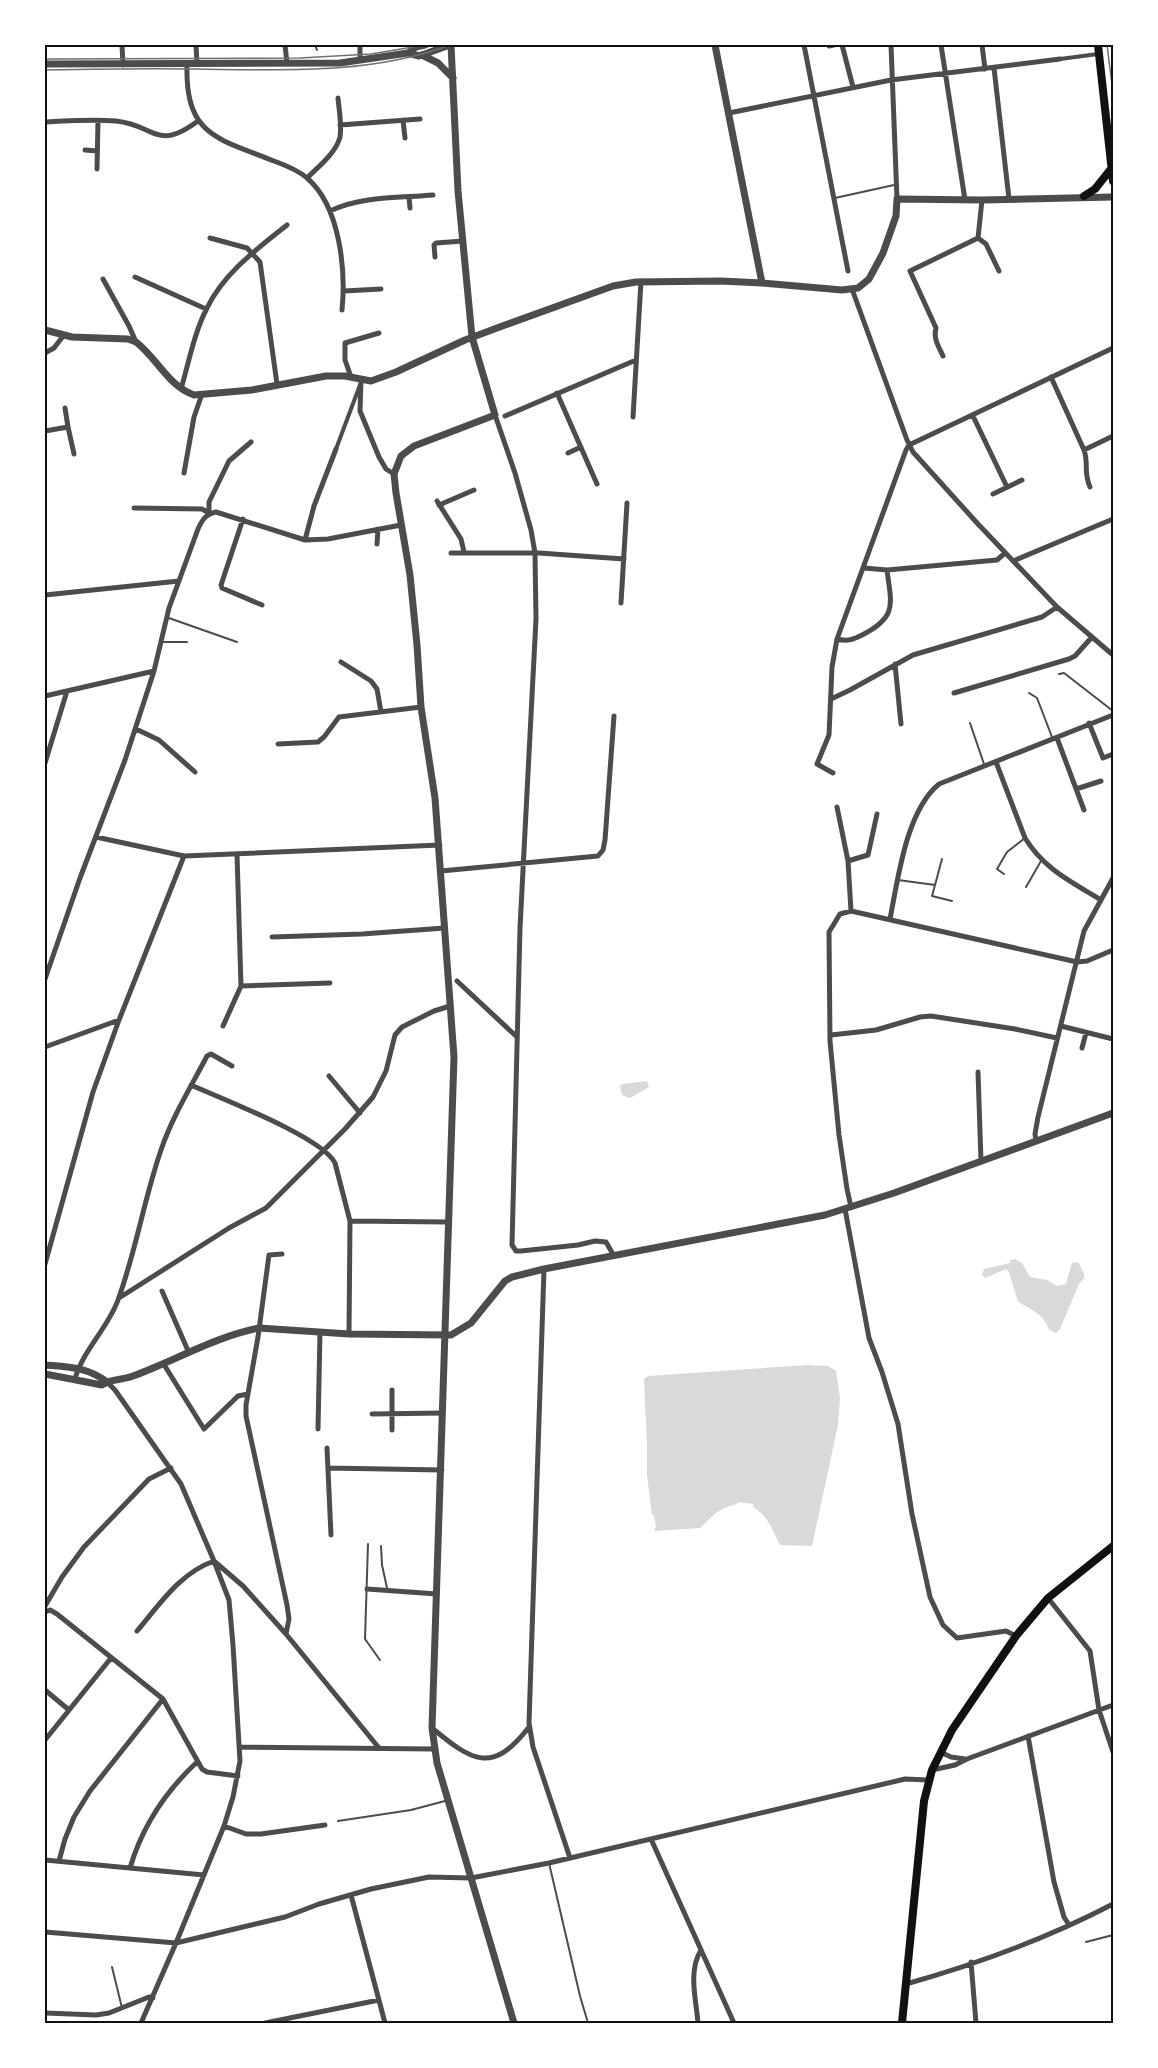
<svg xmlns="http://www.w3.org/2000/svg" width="1158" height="2068" viewBox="0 0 1158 2068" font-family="'DejaVu Sans',sans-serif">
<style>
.water{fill:#d9d9d9}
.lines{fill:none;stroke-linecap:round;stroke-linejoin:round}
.service{stroke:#4c4c4c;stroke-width:2}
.pedestrian{stroke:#4c4c4c;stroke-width:4}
.minor{stroke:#4c4c4c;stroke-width:5}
.tertiary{stroke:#4c4c4c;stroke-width:7}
.primary{stroke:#111;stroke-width:8}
.trunk{stroke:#111;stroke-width:8}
.tram{stroke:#707070;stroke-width:1.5}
.neatline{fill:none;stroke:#111;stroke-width:2}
</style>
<rect width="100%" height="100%" fill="#fff"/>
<path class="water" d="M 647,1081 L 649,1087 L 630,1098 L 622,1095 L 620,1086 L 623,1084 Z
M 1015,1259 L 1022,1263 L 1030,1277 L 1047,1280 L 1057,1286 L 1066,1284 L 1072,1263 L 1078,1262 L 1084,1273 L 1084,1278 L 1079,1284 L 1060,1329 L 1056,1333 L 1049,1330 C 1044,1314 1031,1309 1018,1302 L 1009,1272 L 1006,1269 L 985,1278 L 982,1275 L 984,1269 L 1010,1263 L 1010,1260 Z
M 807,1365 L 828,1366 L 836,1371 L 840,1398 L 838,1425 L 812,1546 L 780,1545 C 772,1529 768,1516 753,1507 L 753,1504 L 738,1502 L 737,1504 L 727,1507 L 717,1512 L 700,1528 L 655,1531 L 654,1529 L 656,1528 L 654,1515 L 652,1515 L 647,1475 L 647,1444 L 644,1379 L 648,1376 Z"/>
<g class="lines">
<path class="service" d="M 315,45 L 317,50
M 835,198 L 894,185
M 166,617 L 237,642
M 163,642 L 187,642
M 1059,674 L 1064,673 L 1113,711
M 1029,693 L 1037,698 L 1052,737
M 970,723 L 984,764
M 1004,874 L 997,869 L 1007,852 L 1025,838
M 898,880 L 935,885 L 942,859
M 935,885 L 932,896 L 952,901
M 1026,887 L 1041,861
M 368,1544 L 365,1639 L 380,1660
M 381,1546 L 382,1565 L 387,1588
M 338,1821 L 411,1810 L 445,1801
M 549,1863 L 580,1996 L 588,2023
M 1086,1942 L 1113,1935
M 112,1967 L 122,2008"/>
<path class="pedestrian" d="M 1060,59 L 1098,54
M 336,449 L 360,385"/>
<path class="minor" d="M 122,45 L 123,65
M 196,45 L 197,64
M 285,45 L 287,63
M 360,45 L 360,60
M 804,45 L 848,271
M 842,45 L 853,87
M 891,45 L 897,199
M 941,45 L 965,200
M 982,45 L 985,69
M 829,46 L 834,45
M 187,64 C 185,136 217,138 274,161 C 285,165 298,170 307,178 C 340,206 346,270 342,310
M 994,68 L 1009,199
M 729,113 L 891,80 L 1060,59
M 403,120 L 405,138
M 45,122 C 68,121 92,119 116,121 C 156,125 156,152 198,121
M 340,125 L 420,119
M 85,150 L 97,151
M 97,169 L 98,121
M 307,178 C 318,167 336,153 340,137 C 342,125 339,110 338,98
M 409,197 L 410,208
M 330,211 C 361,196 399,198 433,195
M 210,238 L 247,248 L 260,262 L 277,384
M 978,238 L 986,244 L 999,271
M 435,257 L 434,245 L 436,243 L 463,241
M 135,277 L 206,309
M 103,279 L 129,326 L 136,342
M 852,289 L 907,440 L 913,452 L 978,524 L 1057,607 L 1113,655
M 344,291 L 381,289
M 45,353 L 54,348 L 64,335
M 943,356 C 939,347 933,339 936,328 L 910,271 L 978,238 L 982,200
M 351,377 L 345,360 L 345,343 L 379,333
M 1051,377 L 1084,450 L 1113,436
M 361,380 L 360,411 L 379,457 L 386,469 L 394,474
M 181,389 C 189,362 194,333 207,308 C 224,273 257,249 287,225
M 557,393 L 597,484
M 65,408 L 68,427
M 495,415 L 515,473 L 531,530 L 535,553 L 536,619 L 520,928 L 512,1245 L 516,1251 L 521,1251 L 578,1245 L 595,1241 L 606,1242 L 614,1256
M 505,416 L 636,360
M 973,416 L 1007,487
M 633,417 L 641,281
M 45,431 L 68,427 L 74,454
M 1084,450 C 1089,464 1083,471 1090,487
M 568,453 L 581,447
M 184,473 L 194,417 L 202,394
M 993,494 L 1022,480
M 437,501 L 461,539 L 464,552
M 439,505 L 474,490
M 134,508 L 202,509 L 209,513 L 209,502 L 229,461 L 251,442
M 243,519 L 221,585 L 222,588 L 262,605
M 305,540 L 314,506 L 336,449
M 377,544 L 378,529
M 451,553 L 539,553 L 624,559
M 1013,561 L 1113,519
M 864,568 L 887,570 L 997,560 L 1005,553
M 45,595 L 179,581
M 621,603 L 627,503
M 837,639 C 849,642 854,639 864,634 C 898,616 891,603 887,570
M 341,662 L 371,681 L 377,689 L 381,712
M 895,664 L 901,724
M 954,693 L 1069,659 L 1075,656 L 1092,637
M 45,696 L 154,671
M 831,699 L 850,690 L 913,655 L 1042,617 L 1057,607
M 1089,723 L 1103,758 L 1113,754
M 136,729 L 159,740 L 195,772
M 1057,738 L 1084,810
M 278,744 L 318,742 L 324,737 L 339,717 L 421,707
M 996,762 L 1025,838 C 1044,869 1070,881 1101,900
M 45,763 L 67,691
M 833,773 L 817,764 L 829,735 L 832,667 L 837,639 L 906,450 L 909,445 L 1113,348
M 1076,789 L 1101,781
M 837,807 L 848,861 L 851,911
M 96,837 L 184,856 L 440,845
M 848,861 L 868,855 L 877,814
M 441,871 L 598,856 L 603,850 L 605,840 L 614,716
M 890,919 C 898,879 906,811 939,784 L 1113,715
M 272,937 L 362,934 L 445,928
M 45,979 L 80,878 L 125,760 L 154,671 L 169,608 L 198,529 C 202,520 206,514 216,512 L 305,540 L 328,539 L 401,525
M 457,981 L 517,1037
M 241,986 L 330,983
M 223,1026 L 241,986 L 237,854
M 1061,1026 L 1113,1039
M 831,1035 L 876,1030 L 920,1017 L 931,1016 L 1015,1029 L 1057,1038
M 45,1047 L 119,1020
M 1082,1048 L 1086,1033
M 978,1072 L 981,1161
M 329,1076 L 360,1113
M 191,1085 C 222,1099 322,1137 335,1163 L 350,1221 L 349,1334
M 1036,1141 L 1035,1134 L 1038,1117 L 1084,931 L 1113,878
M 851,1207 L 847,1189 L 839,1135 L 830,1041 L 829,932 L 840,914 L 851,911 L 1077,962 L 1087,961 L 1113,950
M 845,1209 L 869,1338 L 882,1372 L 898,1424 L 912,1514 L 930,1597 L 943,1625 L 957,1638 L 1006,1631 L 1016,1636
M 350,1221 L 448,1222
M 282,1254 L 269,1255 L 258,1337 L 246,1405 L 246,1416 L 287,1605 L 289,1619 L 286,1634
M 45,1264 L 93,1092 L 119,1020 L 184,856
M 544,1269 L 529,1723 L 533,1747 L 570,1858
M 162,1291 L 189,1353
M 119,1298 L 229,1228 L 266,1208 L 345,1129 L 373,1097 L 386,1071 L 395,1035 L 402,1027 L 434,1011 L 450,1006
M 163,1363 L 204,1429 L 238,1396 L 248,1394
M 75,1379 C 83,1350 108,1328 118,1300 C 136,1251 144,1199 161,1150 C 172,1117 191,1087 207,1056 L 211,1054 L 232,1066
M 107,1382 L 115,1390 L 181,1484 L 214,1561 L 229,1600 L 233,1645 L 240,1761 L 233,1797 L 224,1826 L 176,1943 L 141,2023
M 392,1390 L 392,1430
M 372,1414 L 443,1413
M 318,1429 L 320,1332
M 327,1448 L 331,1535
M 328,1468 L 442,1470
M 367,1589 L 437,1594
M 1048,1598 L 1090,1651 L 1099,1710 L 1113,1752
M 45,1606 L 62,1577 L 84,1547 L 149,1479 L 171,1468
M 45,1612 L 50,1610 L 57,1614 L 163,1699 L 202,1769 L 207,1772 L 238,1776
M 137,1631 C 160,1604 180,1573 214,1561 L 243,1586 L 286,1634 L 379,1748
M 45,1690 L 69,1710
M 432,1728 C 472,1761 492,1775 529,1727
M 1028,1736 L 1054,1882 L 1064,1917 L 1069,1925
M 45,1740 L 111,1658
M 239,1747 L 434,1749
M 940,1752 L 951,1757 L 965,1759
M 932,1770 L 955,1765 L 967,1759 L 1113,1705
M 224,1826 L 246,1834 L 261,1834 L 325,1825
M 651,1839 L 734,2023
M 45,1860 L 204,1875
M 59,1861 L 65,1839 L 74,1817 L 90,1791 L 163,1699
M 130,1868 C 142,1827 166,1791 197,1762
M 351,1895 L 385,2023
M 45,1932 L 176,1943 L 285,1917 L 319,1904 L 371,1889 L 429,1877 L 471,1878 L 549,1863 L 905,1779 L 928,1780
M 971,1962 L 976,2023
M 906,1984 C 977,1964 1048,1938 1113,1904
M 45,2013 L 96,2015 L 109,2013 L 149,1997 L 153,1998
M 265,2023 L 379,2000
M 698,2023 C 696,1999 688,1971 701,1950"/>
<path class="tertiary" d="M 451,45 L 458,191 L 472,337 L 495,415 L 414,446 L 401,456 L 394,474 L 396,493 L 410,575 L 417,645 L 421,707 L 435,798 L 454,1057 L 432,1728 L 437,1763 L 514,2023
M 715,45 L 762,283
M 408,53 L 416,47 L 425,45
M 422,55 L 438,63 L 453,78
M 45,64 L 340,63 L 408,53 L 419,56 L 450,45
M 45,330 L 72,337 L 128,339 L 136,342 C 157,358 168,386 194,395 L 252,390 L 326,376 L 345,376 L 371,381 L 396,372 L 465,340 L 505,325 L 613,286 L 636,282 L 721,281 L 762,283 L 842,290 L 858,288 L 869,279 L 883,253 L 896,216 L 897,199 L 982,200 L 1113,197
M 45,1365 C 68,1367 88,1367 107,1382
M 45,1374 L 102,1385 C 110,1379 123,1380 133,1376 C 174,1361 217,1336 259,1328 L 349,1334 L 451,1335 L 471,1323 L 505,1281 L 512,1277 L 544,1269 L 825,1215 L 894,1193 L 1113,1113"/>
<path class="primary" d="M 902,2023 L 924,1801 L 932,1770 L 952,1730 L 1016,1636 L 1048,1598 L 1113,1546"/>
<path class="trunk" d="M 1098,45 L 1113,181
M 1084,196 L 1095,189 L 1111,169"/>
<path class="tram" d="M 1107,45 L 1113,92
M 45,59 L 300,58 L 371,54 L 425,45
M 45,70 C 95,69 146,68 196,69 C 280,70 370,75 450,45"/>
</g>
<rect width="1158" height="2068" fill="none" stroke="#ffffff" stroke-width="93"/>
<rect x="46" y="46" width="1066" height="1976" class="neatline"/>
</svg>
